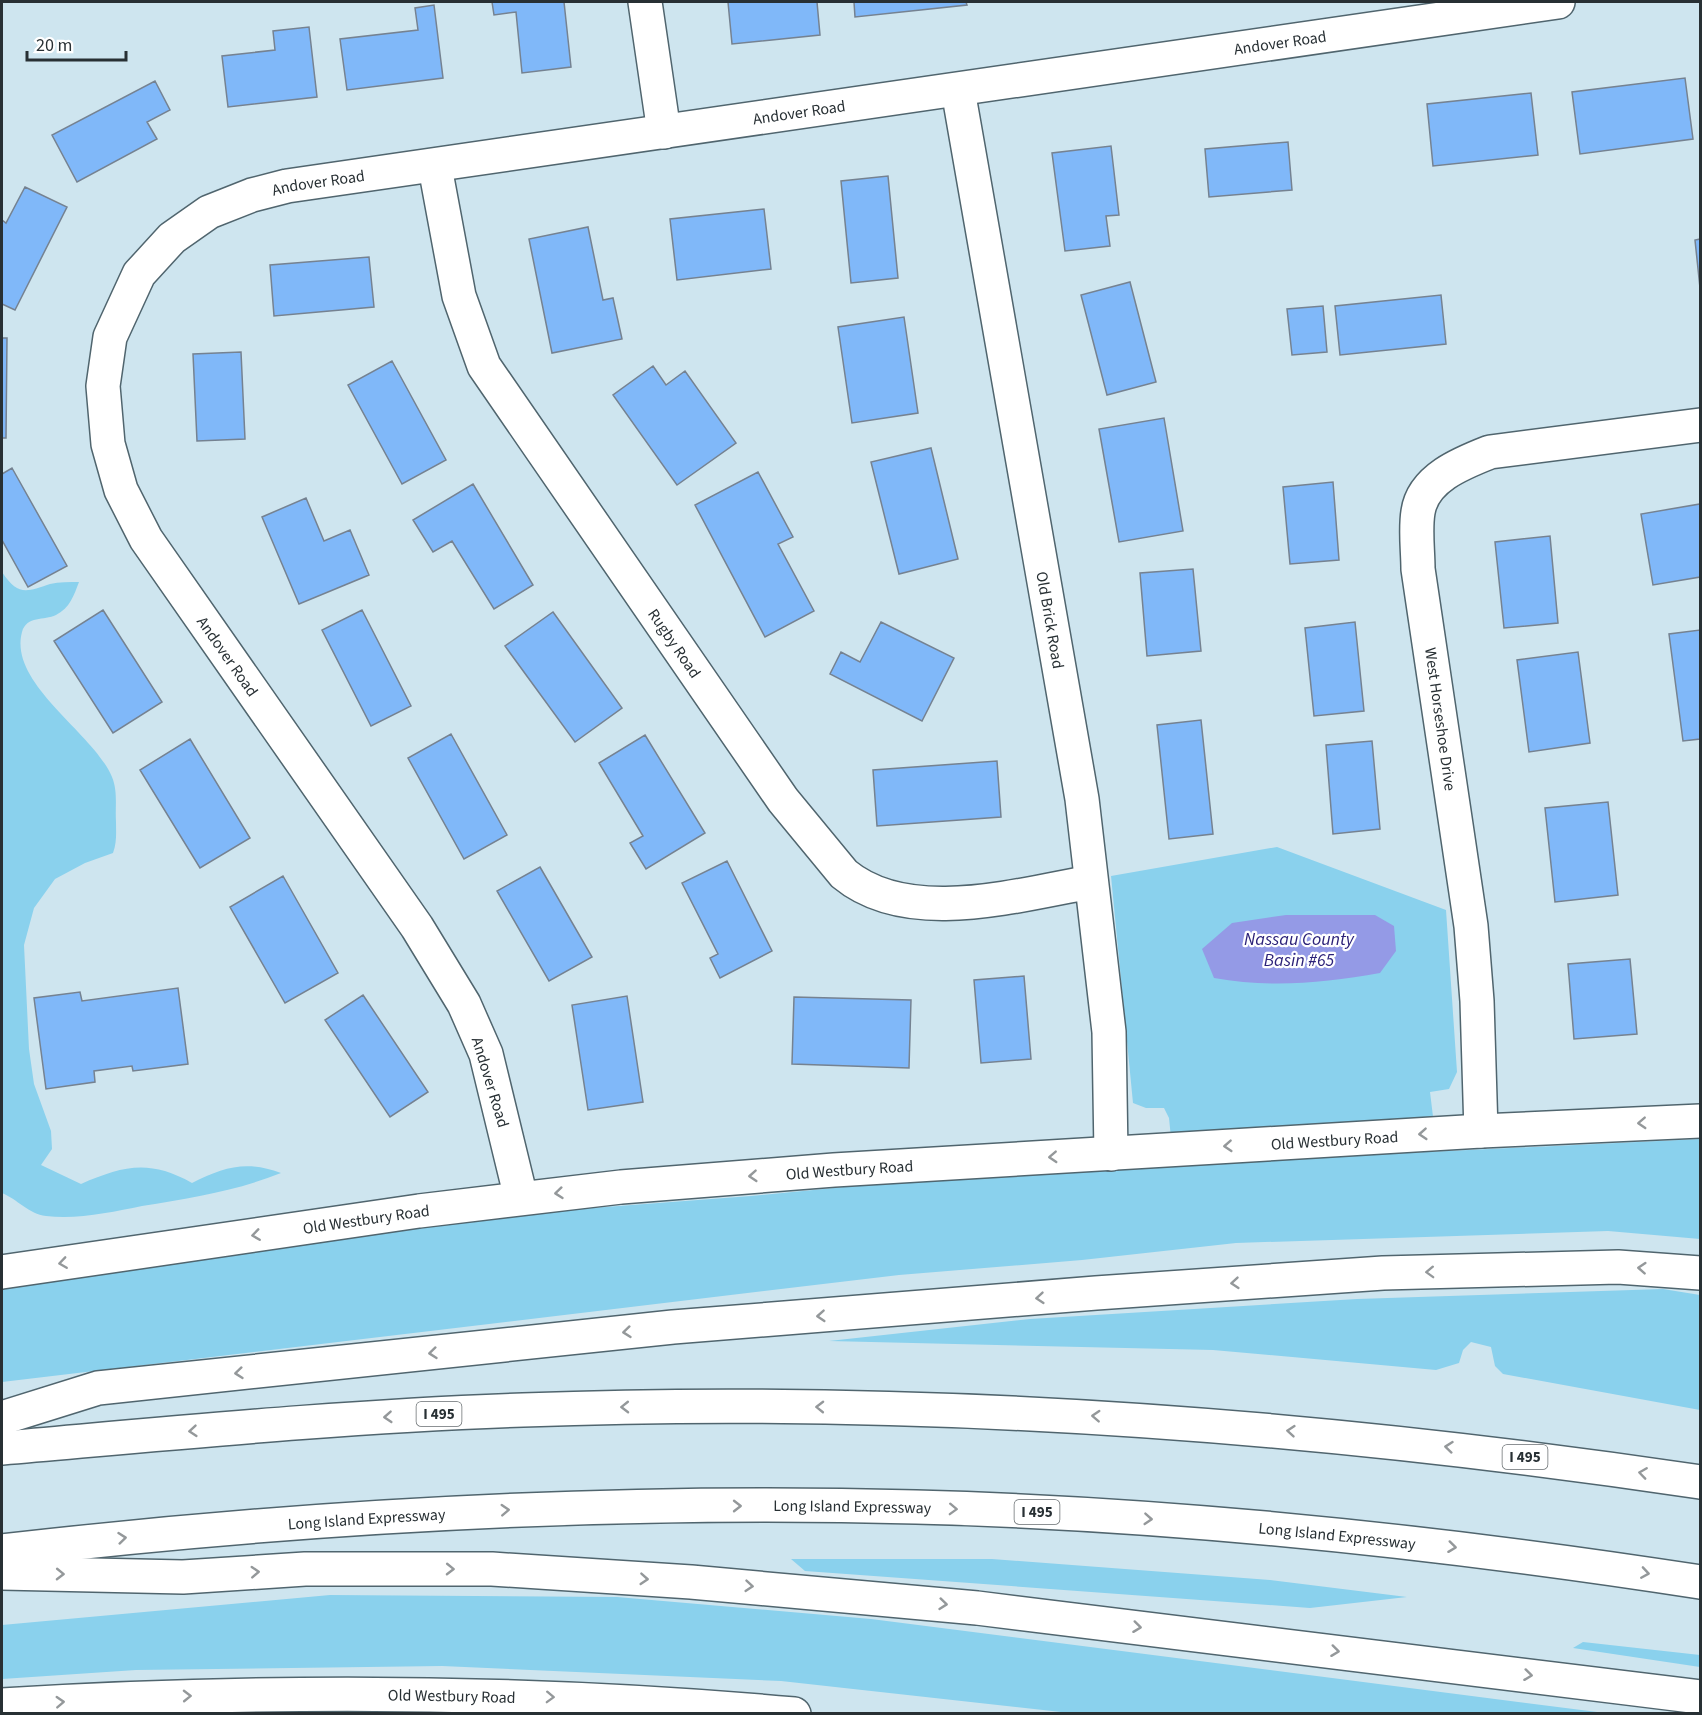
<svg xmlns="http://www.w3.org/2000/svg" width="1702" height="1715" viewBox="0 0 1702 1715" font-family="'Source Sans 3',sans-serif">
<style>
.green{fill:#8ad1ed}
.water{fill:#949ae6}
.building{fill:#80b8f9;stroke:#758291;stroke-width:1.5}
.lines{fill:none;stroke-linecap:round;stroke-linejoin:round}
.minor-casing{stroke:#50656e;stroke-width:36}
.secondary-casing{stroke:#50656e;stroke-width:36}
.motorway-casing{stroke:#50656e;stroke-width:36}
.minor{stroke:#fff;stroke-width:33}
.secondary{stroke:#fff;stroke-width:33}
.motorway{stroke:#fff;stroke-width:33}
.oneway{stroke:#94989a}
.labels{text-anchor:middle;stroke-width:4.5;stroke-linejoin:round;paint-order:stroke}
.shield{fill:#fff;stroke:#686e71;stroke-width:1.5}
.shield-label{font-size:15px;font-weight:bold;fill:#283034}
.street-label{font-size:16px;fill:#283034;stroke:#fff}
.water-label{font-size:18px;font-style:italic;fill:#2c2279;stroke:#fff}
</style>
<rect width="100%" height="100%" fill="#cee5ef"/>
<path class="green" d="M 2,572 C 18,596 26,592 50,584 C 59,582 70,582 79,582 C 74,595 70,608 56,615 C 44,621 27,615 22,632 C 8,684 94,733 112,777 C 118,792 115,805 116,822 C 116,833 117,842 113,853 L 85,863 L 55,879 L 34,908 L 24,945 L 29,1049 L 34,1084 L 51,1131 L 52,1149 L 41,1165 L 81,1184 C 123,1166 149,1159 192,1183 C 224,1167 246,1160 281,1173 C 236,1191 190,1198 142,1206 C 112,1212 77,1220 46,1216 C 29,1214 17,1199 2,1193 Z
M 1277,847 L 1446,910 L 1457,1072 L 1449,1089 L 1430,1092 L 1435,1133 L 1172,1148 L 1169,1118 L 1164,1108 L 1146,1108 L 1133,1103 L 1111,876 Z
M 1700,1139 L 1700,1239 L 1608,1231 L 1236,1243 L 1082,1260 L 899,1275 L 2,1382 L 2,1288 L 526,1213 L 751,1196 L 988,1173 Z
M 1663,1289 L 1700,1295 L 1700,1410 L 1503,1374 L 1495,1366 L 1491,1347 L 1471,1342 L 1463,1350 L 1459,1363 L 1436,1370 L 1213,1350 L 829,1341 L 1030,1319 L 1357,1299 Z
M 791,1559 L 992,1559 L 1270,1580 L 1407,1597 L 1310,1608 L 805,1571 Z
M 330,1595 L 617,1597 L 871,1619 L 1605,1713 L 1079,1714 L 781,1681 L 442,1666 L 136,1670 L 2,1679 L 2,1625 Z
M 1583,1642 L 1700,1655 L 1700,1667 L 1573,1648 Z"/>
<path class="water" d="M 1286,915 L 1375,915 L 1394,926 L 1396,951 L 1380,973 C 1324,983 1270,988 1214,978 L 1202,949 L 1232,923 Z"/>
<path class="building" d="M 492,2 L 564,2 L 571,67 L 522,73 L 516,12 L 494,15 Z
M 728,2 L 817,2 L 820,35 L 732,44 Z
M 854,2 L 966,2 L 967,5 L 855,17 Z
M 434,5 L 443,78 L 347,90 L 340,39 L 418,30 L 415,8 Z
M 309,27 L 317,97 L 228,107 L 222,56 L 275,50 L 273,31 Z
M 1685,78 L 1693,139 L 1580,154 L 1572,92 Z
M 155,81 L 170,110 L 147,122 L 157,139 L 77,182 L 52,135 Z
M 1531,93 L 1538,155 L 1433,166 L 1427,104 Z
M 1288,142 L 1292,190 L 1209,197 L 1205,149 Z
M 1111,146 L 1119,215 L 1106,216 L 1110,246 L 1065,251 L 1052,153 Z
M 888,176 L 898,278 L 851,283 L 841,181 Z
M 25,187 L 67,207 L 15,310 L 2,304 L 2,220 L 6,223 Z
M 764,209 L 771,269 L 677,280 L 670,219 Z
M 588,227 L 603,300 L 613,298 L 622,339 L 552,353 L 529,239 Z
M 1700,239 L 1700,288 L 1695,240 Z
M 369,257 L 374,307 L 274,316 L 270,265 Z
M 1130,282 L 1156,382 L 1107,395 L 1081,295 Z
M 1441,295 L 1446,344 L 1340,355 L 1335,306 Z
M 1323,306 L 1327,352 L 1292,355 L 1287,309 Z
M 904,317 L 918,413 L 852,423 L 838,327 Z
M 2,338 L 7,338 L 6,438 L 2,438 Z
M 241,352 L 245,439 L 197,441 L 193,354 Z
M 392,361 L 446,460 L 402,484 L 348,385 Z
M 653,366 L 666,385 L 685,371 L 736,443 L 677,485 L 613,395 Z
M 1164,418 L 1183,531 L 1119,542 L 1099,429 Z
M 931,448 L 958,559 L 899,574 L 871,462 Z
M 12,468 L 67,566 L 28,587 L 2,540 L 2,474 Z
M 758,472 L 793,537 L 778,544 L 814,611 L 765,637 L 695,505 Z
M 1333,482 L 1339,560 L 1290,564 L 1283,487 Z
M 473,484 L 533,585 L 494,609 L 452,541 L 433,552 L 413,520 Z
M 306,498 L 324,541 L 350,530 L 369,575 L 299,604 L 262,517 Z
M 1700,504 L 1700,577 L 1653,585 L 1641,514 Z
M 1550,536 L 1558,623 L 1504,628 L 1495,542 Z
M 1193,569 L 1201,651 L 1147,656 L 1140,573 Z
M 103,610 L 162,702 L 113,733 L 54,641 Z
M 362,610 L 411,706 L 371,726 L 322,630 Z
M 553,612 L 622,708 L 575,742 L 505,646 Z
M 881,622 L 954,658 L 922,721 L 830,674 L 841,652 L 860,662 Z
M 1355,622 L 1364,711 L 1314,716 L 1305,628 Z
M 1700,630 L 1700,739 L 1683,741 L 1669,634 Z
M 1578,652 L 1590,743 L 1529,752 L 1517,660 Z
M 1201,720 L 1213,834 L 1169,839 L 1157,725 Z
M 451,734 L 507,835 L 464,859 L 408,758 Z
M 645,735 L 705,833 L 646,869 L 630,843 L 643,836 L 599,763 Z
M 190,739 L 250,838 L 200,868 L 140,770 Z
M 1372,741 L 1380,829 L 1333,834 L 1326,745 Z
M 997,761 L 1001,817 L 877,826 L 873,770 Z
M 1608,802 L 1618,895 L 1555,902 L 1545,808 Z
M 727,861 L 772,951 L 720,978 L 710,958 L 718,954 L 682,883 Z
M 540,867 L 592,957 L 549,981 L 497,891 Z
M 283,876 L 338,973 L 285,1003 L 230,907 Z
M 1630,959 L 1637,1034 L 1574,1039 L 1568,964 Z
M 1024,976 L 1031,1059 L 981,1063 L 974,980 Z
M 178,988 L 188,1064 L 133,1071 L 132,1066 L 94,1071 L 95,1082 L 46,1089 L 34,998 L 80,992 L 82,1001 Z
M 363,995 L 428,1092 L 390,1117 L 325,1020 Z
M 627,996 L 643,1102 L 588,1110 L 572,1005 Z
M 794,997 L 911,1000 L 909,1068 L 792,1064 Z"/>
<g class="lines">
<g class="minor-casing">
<g id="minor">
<path d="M 645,2 L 664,132"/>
<path id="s1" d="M 958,90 L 1082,799 L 1109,1032 L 1111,1154"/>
<path id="s2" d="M 435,167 L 459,296 L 484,366 L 783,800 L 844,874 C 908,927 1017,895 1091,882"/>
<path d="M 1481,1131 L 1477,1001 L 1471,926 L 1418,569 C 1418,551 1415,530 1418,512 C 1423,478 1462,463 1490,452 L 1700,425"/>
<path id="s3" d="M 521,1198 L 486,1054 L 464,1004 L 417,927 L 146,539 L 121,490 L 108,444 L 103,386 L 110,337 L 139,274 L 172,238 L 209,212 L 252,195 L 287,186 L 1558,2"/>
</g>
</g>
<g class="secondary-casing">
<g id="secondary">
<path id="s4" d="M 2,1272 L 419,1211 L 621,1187 L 834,1170 L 1481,1131 L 1700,1121"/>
<path id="s5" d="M 2,1705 C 266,1689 530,1690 794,1714"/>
</g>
</g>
<g class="motorway-casing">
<g id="motorway">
<path d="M 2,1418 L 98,1388 L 673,1327 L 1096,1293 L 1383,1273 L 1618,1267 L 1700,1273"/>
<path d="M 2,1448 C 175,1433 348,1416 523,1410 C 918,1395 1310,1424 1700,1482"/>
<path id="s6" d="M 2,1551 C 305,1516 611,1499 916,1507 C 1179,1514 1441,1542 1700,1582"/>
<path d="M 2,1573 L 183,1577 L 305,1569 L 492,1569 L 691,1582 L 977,1608 L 1700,1697"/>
</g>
</g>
<use href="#minor" class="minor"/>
<use href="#secondary" class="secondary"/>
<use href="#motorway" class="motorway"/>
</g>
<defs><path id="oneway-chevron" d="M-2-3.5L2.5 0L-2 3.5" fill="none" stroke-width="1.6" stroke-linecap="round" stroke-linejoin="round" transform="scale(1.5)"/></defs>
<g class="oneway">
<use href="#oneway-chevron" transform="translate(1642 1123) rotate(177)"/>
<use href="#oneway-chevron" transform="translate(1423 1134) rotate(176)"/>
<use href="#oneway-chevron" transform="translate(1228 1146) rotate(176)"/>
<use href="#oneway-chevron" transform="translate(1053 1157) rotate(177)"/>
<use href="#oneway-chevron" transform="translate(753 1176) rotate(176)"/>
<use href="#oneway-chevron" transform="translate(559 1193) rotate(174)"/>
<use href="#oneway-chevron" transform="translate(256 1235) rotate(172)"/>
<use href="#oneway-chevron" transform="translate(63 1263) rotate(172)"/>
<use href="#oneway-chevron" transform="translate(1642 1268) rotate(-176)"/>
<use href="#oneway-chevron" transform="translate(1430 1272) rotate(178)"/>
<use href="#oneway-chevron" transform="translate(1235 1283) rotate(175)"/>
<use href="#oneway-chevron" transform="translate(1040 1298) rotate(175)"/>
<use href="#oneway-chevron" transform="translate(821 1316) rotate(176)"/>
<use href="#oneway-chevron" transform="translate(627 1332) rotate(174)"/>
<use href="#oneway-chevron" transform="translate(433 1353) rotate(174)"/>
<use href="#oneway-chevron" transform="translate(239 1373) rotate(174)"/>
<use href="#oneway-chevron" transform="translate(625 1407) rotate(179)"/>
<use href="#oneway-chevron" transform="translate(820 1407) rotate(-179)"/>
<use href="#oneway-chevron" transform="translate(1096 1416) rotate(-177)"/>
<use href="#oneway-chevron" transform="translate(388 1417) rotate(176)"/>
<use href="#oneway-chevron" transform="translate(193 1431) rotate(175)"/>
<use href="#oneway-chevron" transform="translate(1291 1431) rotate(-175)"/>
<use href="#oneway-chevron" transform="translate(1449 1447) rotate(-174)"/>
<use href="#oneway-chevron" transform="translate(1643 1473) rotate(-172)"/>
<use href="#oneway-chevron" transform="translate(737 1506)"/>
<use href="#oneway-chevron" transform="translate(953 1509) rotate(2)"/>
<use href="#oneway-chevron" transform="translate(505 1510) rotate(-3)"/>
<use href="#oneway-chevron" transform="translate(1148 1519) rotate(4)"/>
<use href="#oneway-chevron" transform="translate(122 1538) rotate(-6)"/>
<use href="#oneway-chevron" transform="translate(1452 1547) rotate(7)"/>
<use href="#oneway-chevron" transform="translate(450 1569) rotate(1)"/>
<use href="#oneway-chevron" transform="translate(255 1572) rotate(-3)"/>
<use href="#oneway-chevron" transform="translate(1645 1573) rotate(9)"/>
<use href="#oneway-chevron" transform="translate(60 1574) rotate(1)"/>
<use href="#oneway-chevron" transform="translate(644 1579) rotate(4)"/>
<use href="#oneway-chevron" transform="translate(749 1586) rotate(5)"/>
<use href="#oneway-chevron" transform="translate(943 1604) rotate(6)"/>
<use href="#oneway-chevron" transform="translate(1137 1627) rotate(7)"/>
<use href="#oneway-chevron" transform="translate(1335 1651) rotate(7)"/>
<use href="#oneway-chevron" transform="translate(1528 1675) rotate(7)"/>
<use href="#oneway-chevron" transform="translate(187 1696) rotate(-1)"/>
<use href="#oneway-chevron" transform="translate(550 1697) rotate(2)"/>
<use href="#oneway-chevron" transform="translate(60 1702) rotate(-3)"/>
</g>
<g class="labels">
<g class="shield">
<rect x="416.5" y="1402" width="45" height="24" rx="4.5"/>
<rect x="1502.5" y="1445" width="45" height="24" rx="4.5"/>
<rect x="1014.5" y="1500" width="45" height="24" rx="4.5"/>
</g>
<g class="shield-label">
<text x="439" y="1419">I 495</text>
<text x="1525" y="1462">I 495</text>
<text x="1037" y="1517">I 495</text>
</g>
<g class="street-label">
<text dy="6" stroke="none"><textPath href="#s3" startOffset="2226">Andover Road</textPath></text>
<text dy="6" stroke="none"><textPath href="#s3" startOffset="1740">Andover Road</textPath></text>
<text dy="6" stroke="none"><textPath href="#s3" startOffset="1254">Andover Road</textPath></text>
<text dy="6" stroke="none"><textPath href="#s1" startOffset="538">Old Brick Road</textPath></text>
<text dy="6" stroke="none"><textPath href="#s2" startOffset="542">Rugby Road</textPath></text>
<text transform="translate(228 656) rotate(55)" y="6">Andover Road</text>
<text transform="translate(1441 719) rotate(82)" y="6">West Horseshoe Drive</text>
<text transform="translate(491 1082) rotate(73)" y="6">Andover Road</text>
<text dy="6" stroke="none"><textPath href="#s4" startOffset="1340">Old Westbury Road</textPath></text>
<text dy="6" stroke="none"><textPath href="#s4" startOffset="854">Old Westbury Road</textPath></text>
<text dy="6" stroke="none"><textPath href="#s4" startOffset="368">Old Westbury Road</textPath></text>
<text dy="6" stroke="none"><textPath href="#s6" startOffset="852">Long Island Expressway</textPath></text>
<text dy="6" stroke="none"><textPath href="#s6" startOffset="366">Long Island Expressway</textPath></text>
<text dy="6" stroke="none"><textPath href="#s6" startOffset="1338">Long Island Expressway</textPath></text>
<text dy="6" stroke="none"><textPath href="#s5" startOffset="450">Old Westbury Road</textPath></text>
</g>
<g class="water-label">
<text x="1299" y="945">Nassau County<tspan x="1299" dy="21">Basin #65</tspan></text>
</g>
</g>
<rect width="1702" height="1715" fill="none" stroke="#283034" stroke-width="6"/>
<path d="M27 51v9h99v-9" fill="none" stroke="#283034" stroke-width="3"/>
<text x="36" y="51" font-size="18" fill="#283034" stroke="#ffffff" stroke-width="4.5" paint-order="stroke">20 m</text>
</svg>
